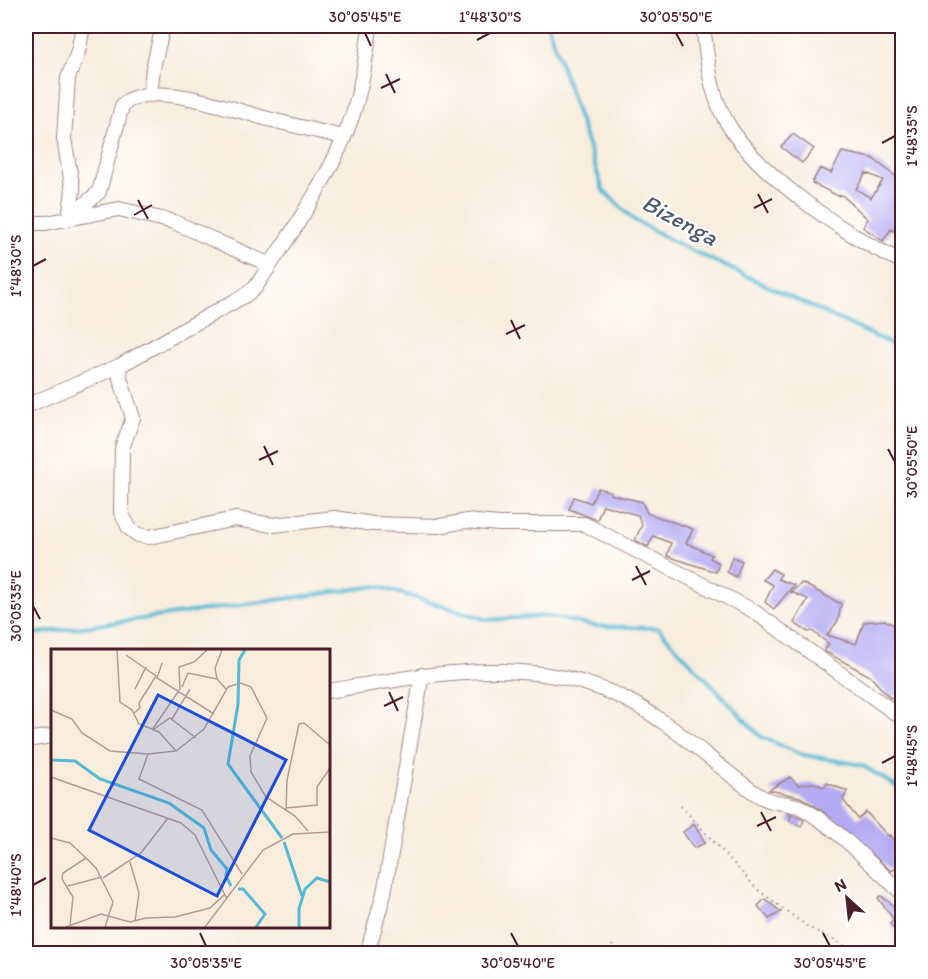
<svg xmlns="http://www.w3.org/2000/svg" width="928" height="979" viewBox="0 0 928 979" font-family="Itim,sans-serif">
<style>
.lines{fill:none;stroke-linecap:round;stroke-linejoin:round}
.stream{stroke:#55b8d4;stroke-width:4}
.building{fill:#b4aaf3;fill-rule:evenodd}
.minor-casing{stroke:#a18684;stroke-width:16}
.path{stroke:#a18684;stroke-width:2;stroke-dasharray:1.5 4.5;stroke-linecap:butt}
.minor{stroke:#fff;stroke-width:14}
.ticks{fill:none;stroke:#4a1f2b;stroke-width:2}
.labels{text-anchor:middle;stroke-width:4.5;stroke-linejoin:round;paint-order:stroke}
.water-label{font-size:24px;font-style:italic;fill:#4e5c6f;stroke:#fff}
.inset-river{fill:none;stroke:#55b8d4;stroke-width:3}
.inset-road{fill:none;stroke:#b29b96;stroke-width:1.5}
.view{fill:#1d4ed8;fill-opacity:0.15;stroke:#1d4ed8;stroke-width:3}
.inset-edge{fill:none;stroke:#4a1f2b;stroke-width:3}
.neatline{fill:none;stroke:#4a1f2b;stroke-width:2}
.ticks-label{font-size:15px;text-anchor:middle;fill:#4a1f2b}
</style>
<rect width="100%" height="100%" fill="#fff"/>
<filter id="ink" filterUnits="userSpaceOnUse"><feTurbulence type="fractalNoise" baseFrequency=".0167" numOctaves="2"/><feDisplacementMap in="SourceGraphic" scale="12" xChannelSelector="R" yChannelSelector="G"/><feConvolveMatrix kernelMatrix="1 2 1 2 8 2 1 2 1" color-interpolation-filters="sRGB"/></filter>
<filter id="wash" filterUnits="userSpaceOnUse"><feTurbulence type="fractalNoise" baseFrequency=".008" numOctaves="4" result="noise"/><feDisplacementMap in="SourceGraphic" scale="24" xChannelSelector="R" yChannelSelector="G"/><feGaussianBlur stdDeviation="1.35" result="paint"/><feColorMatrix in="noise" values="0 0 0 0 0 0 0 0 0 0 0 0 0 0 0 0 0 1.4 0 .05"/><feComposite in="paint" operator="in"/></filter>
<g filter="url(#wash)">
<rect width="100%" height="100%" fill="#f8eddd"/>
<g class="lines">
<path class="stream" d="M 548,26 L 603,190 L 634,220 L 680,245 L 902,349
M 26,635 L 377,586 L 488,620 L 546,616 L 595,626 L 658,628 L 760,736 L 799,754 L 862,765 L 902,790"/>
</g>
<g id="blocks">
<path class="building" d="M 793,134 L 814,149 L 802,163 L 781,147 Z
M 842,152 L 872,158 L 903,182 L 903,236 L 891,229 L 883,241 L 863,227 L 868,219 L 842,195 L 838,196 L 812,183 L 820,168 L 831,173 ZM 866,173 L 883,180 L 871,198 L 856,189 Z
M 598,488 L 611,492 L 610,494 L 642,502 L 647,513 L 693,529 L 686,543 L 712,555 L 710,558 L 719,563 L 716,572 L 667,556 L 671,543 L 653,536 L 648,547 L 635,540 L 642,525 L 638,515 L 603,505 L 597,520 L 569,509 L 574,497 L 591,503 Z
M 732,557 L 742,561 L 736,577 L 727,572 Z
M 772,569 L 781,574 L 778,579 L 794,585 L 774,609 L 765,602 L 773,585 L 763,580 Z
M 802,583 L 841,604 L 838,621 L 827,635 L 856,644 L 864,622 L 885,620 L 903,630 L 903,693 L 890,698 L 870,676 L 824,651 L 829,644 L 812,631 L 808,632 L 794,623 L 808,599 L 791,592 Z
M 790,777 L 798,785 L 814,783 L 824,787 L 827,783 L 847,791 L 843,800 L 858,819 L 866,812 L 888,836 L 890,835 L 903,856 L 903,865 L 891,871 L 820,809 L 800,797 L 769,790 Z
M 788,813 L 804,820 L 801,827 L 789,821 L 791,816 Z
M 694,824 L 705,843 L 694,848 L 683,832 Z
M 881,896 L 903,913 L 903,938 L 890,924 L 894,920 L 878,898 Z
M 765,899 L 781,912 L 769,919 L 758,906 Z"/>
</g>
</g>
<g filter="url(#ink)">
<use href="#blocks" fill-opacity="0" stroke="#a18684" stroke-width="1.5"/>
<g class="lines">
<g class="minor-casing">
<path id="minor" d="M 703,26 C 707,56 709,87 723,115 C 748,168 849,239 902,261
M 150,95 L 153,68 L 163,26
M 70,217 L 99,192 L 122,106 C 148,76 238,112 272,120 C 296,126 320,132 344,137
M 69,218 L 73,190 L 64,139 L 68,78 L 78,52 L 83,26
M 26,223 L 46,223 L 119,209 L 174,222 L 270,265 L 255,288 L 244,296 L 119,366 L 120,378 L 133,418 L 122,448 L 121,512 L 129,528 L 138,535 L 149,537 L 235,519 L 273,525 L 335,518 L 373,524 L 440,526 L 466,521 L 499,524 L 584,524 L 752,610 L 902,718
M 270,265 C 296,228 334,167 349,125 C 361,93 366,59 370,26
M 26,406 L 119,366
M 328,691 C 425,675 531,652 623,698 C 672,722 711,762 755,793 C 774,806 788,801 802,808 C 839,829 871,865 902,893
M 26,740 L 52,736
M 367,954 L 384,893 L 422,675"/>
</g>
<path class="path" d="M 681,806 L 758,890 L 808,927 L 861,954
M 612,945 L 619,954"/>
<use href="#minor" class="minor"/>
</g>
</g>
<path class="ticks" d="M 365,33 L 371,46M 676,33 L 683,46M 477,40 L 490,33M 386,74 L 395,93M 381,88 L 400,79M 882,143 L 895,136M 758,194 L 768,213M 138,200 L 148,219M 754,208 L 772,199M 134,215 L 152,205M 33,266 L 46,259M 511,320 L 520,339M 506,334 L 525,325M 264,446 L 273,465M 888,449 L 895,462M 259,460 L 278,451M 636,566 L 646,585M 632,580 L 650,571M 33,606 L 40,619M 389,692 L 398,711M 384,706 L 403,697M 882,763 L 895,756M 761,812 L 771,831M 757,826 L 776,817M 33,885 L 46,878M 200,933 L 206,946M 511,933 L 518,946M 823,933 L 830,946"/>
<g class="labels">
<g class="water-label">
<text transform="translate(680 220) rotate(28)" y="8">Bizenga</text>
</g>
</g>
<g transform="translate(51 649)">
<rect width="279" height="279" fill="#f8eddd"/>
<path class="inset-river" d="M 194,1 L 188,11 L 187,55 L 177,115 L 231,189M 0,111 L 24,112 L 49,130 L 118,154 L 153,179 L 160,201 L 176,220 L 175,227 L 180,237M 233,193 L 251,247M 187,240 L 192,240 L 214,265 L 205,278M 248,278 L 248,260 L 254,240 L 266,229 L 279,233"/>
<path class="inset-road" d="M 66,1 L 69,53 L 81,61 L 88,75 L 108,83 L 125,102 L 97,105 L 88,130 L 151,161 L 191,225M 171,1 L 164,19 L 166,30 L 175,40M 75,6 L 105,27 L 88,54 L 89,59 L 83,64M 111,14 L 106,29 L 163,65M 131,38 L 137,24 L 166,30M 84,40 L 95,18M 0,61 L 21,70 L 31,84 L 59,102 L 97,105M 121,70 L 139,40M 103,80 L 119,69 L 145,89M 101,81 L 129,40 L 128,18 L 143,13 L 156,1M 125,102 L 153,80 L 177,38 L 190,34 L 200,38 L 216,69 L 199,107 L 200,123 L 215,148 L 244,167 L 257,182M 0,128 L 130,174 L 144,186 L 176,250M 235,159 L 266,156 L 266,138 L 279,119M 235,162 L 236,131 L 248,75 L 253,74 L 279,96M 0,189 L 19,194 L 35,209M 79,213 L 88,244 L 84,272M 52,229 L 90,204 L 117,169M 11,230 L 12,224 L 35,209 L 45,219 L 62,253 L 54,278M 11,230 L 22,248 L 19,277M 17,237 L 51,228M 15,278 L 50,265 L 79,273 L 95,269 L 124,268 L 159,259 L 173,246M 154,278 L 212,201 L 242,185 L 279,183"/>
<path class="view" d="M 107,46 L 235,111 L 166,247 L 38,181 Z"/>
<rect width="279" height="279" class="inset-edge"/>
</g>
<rect width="928" height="979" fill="none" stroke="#fff" stroke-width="66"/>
<g transform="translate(847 898) rotate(333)" stroke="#ffffff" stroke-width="4.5" paint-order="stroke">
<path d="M0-4.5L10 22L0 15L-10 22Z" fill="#4a1f2b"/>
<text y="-9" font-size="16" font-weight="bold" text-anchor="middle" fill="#4a1f2b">N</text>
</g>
<rect x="33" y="33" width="862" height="913" class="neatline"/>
<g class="ticks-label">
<text x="365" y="22">30°05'45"E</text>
<text x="490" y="22">1°48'30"S</text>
<text x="676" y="22">30°05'50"E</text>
<text transform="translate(912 136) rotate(-90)" y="5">1°48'35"S</text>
<text transform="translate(16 266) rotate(-90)" y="5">1°48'30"S</text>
<text transform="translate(912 462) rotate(-90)" y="5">30°05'50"E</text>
<text transform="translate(16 606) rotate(-90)" y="5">30°05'35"E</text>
<text transform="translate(912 756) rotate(-90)" y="5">1°48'45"S</text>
<text transform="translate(16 885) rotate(-90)" y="5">1°48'40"S</text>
<text x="206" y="968">30°05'35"E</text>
<text x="518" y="968">30°05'40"E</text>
<text x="830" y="968">30°05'45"E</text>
</g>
</svg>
